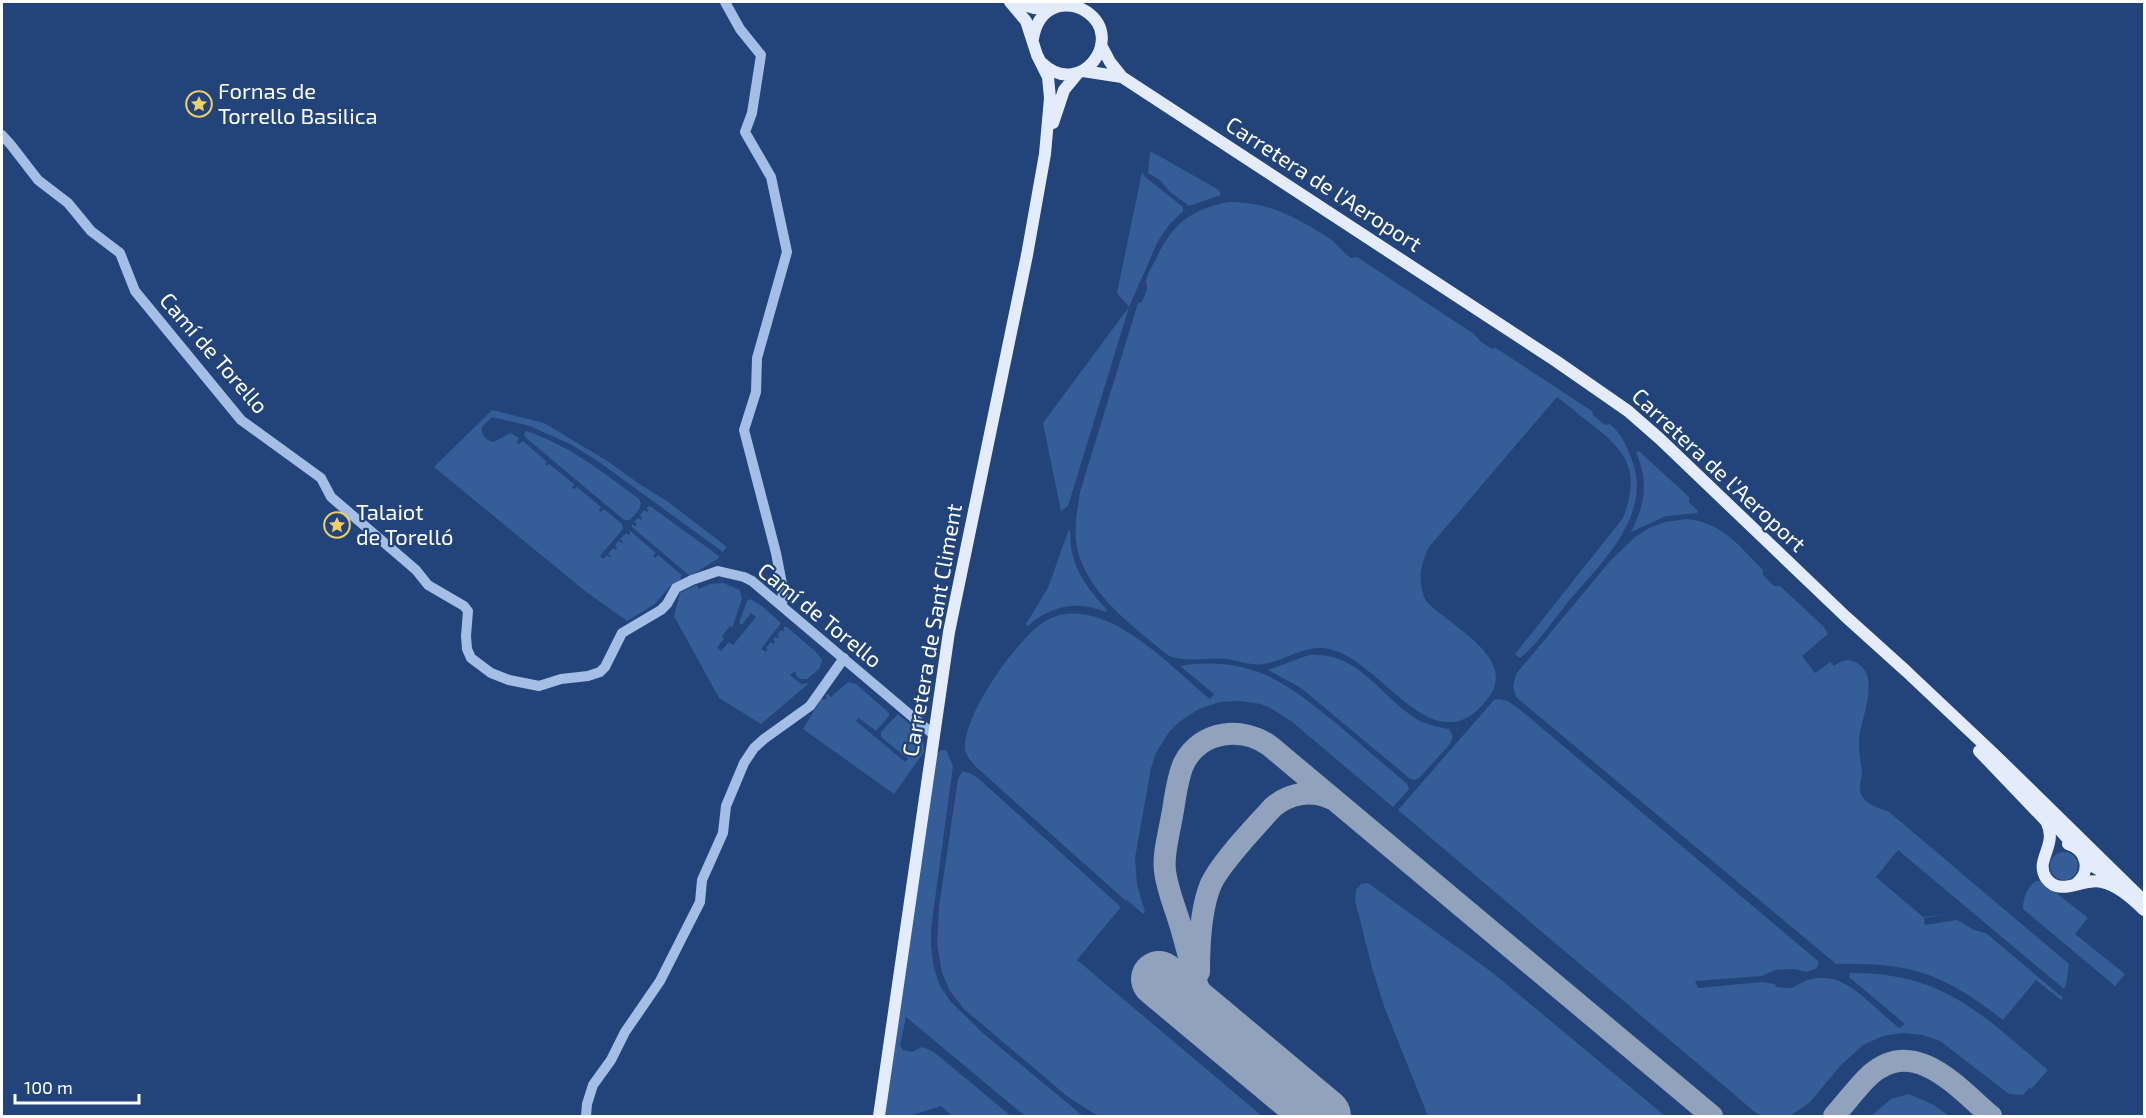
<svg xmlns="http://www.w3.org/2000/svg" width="2146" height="1118" viewBox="0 0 2146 1118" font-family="'Exo 2',sans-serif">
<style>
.green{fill:#355d97}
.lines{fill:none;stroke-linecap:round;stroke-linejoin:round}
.taxiway{stroke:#90a2bc;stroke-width:22}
.runway{stroke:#90a2bc;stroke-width:56}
.minor{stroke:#a4bee5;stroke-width:10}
.major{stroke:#e4ecfc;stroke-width:12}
.labels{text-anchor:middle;stroke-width:4.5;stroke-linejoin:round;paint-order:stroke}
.poi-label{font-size:22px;fill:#fff;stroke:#22447a;text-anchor:start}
.street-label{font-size:22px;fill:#fff;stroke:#22447a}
</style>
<rect width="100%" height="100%" fill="#22447a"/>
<path class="green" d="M 1152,152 L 1219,190 L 1221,195 L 1189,206 L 1169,191 L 1160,180 L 1148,173 L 1150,153 Z
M 1142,172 L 1144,176 L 1183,207 L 1183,211 L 1169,225 L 1158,241 L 1129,307 L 1068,506 L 1061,511 L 1043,423 L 1129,307 L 1117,293 Z
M 1229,202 C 1262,202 1286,212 1314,229 C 1320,233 1329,237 1334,242 C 1341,249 1343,252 1351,258 L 1357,257 L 1474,334 L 1480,341 L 1492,349 L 1496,348 L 1592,411 L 1593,415 L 1605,425 L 1610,424 C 1620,433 1625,442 1630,455 C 1656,513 1602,562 1568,602 C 1554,619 1537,645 1520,658 L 1515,654 L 1623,518 C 1641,470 1627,452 1590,423 C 1579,415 1568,405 1557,397 L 1429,547 C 1420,565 1417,582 1426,601 C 1448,625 1518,657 1489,697 C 1435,771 1383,660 1329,649 C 1305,644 1287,660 1264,664 C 1252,666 1239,661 1228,659 C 1208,657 1187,663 1169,656 C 1135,628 1090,596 1078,552 C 1073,532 1077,511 1080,492 L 1138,303 L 1142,302 C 1143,299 1146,293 1147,289 C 1147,286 1146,283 1146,280 C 1148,273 1152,266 1156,259 C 1172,224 1191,209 1229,202 Z
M 492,410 L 544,423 L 609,462 L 638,483 L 667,501 L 727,547 L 723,552 L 599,462 L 572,445 L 530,426 L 492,417 L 482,427 C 481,435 486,441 494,442 L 510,433 L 519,438 L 517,442 L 519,444 L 523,441 L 547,462 L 545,464 L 547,466 L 549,464 L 574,484 L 572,488 L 574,489 L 577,487 L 601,507 L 599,510 L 601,512 L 604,509 L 622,524 L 623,529 L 600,556 L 603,559 L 607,555 L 610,558 L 611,556 L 608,554 L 613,548 L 616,550 L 617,548 L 615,546 L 618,541 L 622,543 L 623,542 L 620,539 L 626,533 L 629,535 L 630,533 L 629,530 L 656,553 L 653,556 L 655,558 L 658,555 L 682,575 L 680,578 L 682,580 L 670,586 L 655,604 L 627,621 L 585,591 L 434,467 Z
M 526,431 C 569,445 604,473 639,499 C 644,507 636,513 630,520 L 624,520 L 525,437 L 524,434 Z
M 1639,451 L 1689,497 L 1689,502 L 1698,511 L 1697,513 L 1666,516 L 1631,532 C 1645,505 1649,480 1636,453 Z
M 650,506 L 719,556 L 719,558 L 690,576 L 632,527 L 632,524 L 635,526 L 637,524 L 634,522 L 638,518 L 641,520 L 642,518 L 640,516 L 644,510 L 647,512 L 649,510 L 646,508 Z
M 1687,519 C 1723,523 1739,546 1763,570 L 1763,575 L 1774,586 L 1780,586 L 1824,627 L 1828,634 L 1802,656 L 1815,673 L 1830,662 L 1834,666 C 1841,661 1846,658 1855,662 C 1882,674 1861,718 1859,739 C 1858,752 1862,764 1862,776 C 1861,781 1859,785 1860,790 C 1862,803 1877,808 1888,811 L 2069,964 L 2066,985 L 2064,989 L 1898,850 L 1876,877 L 1923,917 L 1948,914 L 1924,918 L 1925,925 L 1957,920 L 1974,930 L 1986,933 L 2063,998 L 2061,1000 L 2036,980 L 2003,1020 C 1944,974 1911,962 1836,964 L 1516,697 L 1513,687 L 1516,674 L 1611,560 L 1634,538 L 1649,528 L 1665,522 Z
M 1069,529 C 1071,534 1070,544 1072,552 C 1077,576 1091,592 1107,610 L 1106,612 C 1078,600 1050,606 1028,626 L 1026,624 L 1048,588 Z
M 723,583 L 740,590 L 742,599 L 732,628 L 730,626 L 722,636 L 724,639 L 717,647 L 721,651 L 729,642 L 733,645 L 756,617 L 751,613 L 742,625 L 739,623 L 747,601 L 750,599 L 762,606 L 781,623 L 761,649 L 766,652 L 768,649 L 766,648 L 771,642 L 773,644 L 775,642 L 773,640 L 775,637 L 778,638 L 779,637 L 777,635 L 781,630 L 783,632 L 784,627 L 787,627 L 817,653 L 822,660 L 820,668 L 807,679 L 800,679 L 795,674 L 796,673 L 795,671 L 790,675 L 801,684 L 809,683 L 761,724 L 719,698 L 674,616 L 680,593 L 696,585 L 699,589 L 710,584 Z
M 1066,614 C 1118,608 1173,669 1210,699 L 1214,694 L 1180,666 C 1250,655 1286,682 1337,724 C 1360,744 1384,764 1407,784 L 1409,789 L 1393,807 L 1291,721 L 1272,709 L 1261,704 L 1239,701 L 1220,702 L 1199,709 L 1179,722 L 1169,732 L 1156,753 L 1151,768 L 1135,858 L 1137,884 L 1145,912 L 1143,914 L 1127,900 L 1126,901 L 976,767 C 971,761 965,755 965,747 C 964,714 1015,643 1041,624 C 1049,618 1057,615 1066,614 Z
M 1309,655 C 1361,651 1381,700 1422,722 C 1431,726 1440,727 1449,729 L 1453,736 L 1450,744 L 1419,778 L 1414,780 L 1409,778 L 1301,688 L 1268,670 Z
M 848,682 L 856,684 L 889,713 L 889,716 L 876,731 L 859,718 L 856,721 L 905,762 L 908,759 L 881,737 L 881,732 L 898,714 L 923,736 L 924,752 L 894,794 L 803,729 L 822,698 L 824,700 L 827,698 L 825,695 L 828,694 L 831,697 Z
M 1499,699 L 1508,701 L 1523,712 L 1819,962 L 1817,968 L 1807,972 L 1794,969 L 1775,970 L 1762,976 L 1695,981 L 1698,988 L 1762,982 L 1775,984 L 1776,987 L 1792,988 C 1837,958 1864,1000 1899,1028 L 1905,1024 L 1849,977 L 1850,973 C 1943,972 1981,1014 2048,1070 L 2031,1089 L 2029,1088 L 2023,1095 L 2009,1094 L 1940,1041 L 1923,1035 L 1903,1033 L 1883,1036 L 1863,1045 L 1841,1065 L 1809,1103 L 1790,1116 L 1762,1116 L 1756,1113 L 1398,810 L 1494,700 Z
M 941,750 L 946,750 L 953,766 L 931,929 L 931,946 L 934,969 L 940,986 L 951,1002 L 984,1034 L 1083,1116 L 1025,1116 L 906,1017 L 900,1045 L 903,1050 L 912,1052 L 922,1047 L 934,1052 L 1011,1116 L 952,1116 L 941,1106 L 909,1116 L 884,1116 L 936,755 Z
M 962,772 L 970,773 L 979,779 L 1121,907 L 1077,960 L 1262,1116 L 1098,1116 L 1068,1097 L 964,1009 L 950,991 L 942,973 L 937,944 L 939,907 L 958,779 Z
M2050 866a14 14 0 1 1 28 0a14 14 0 1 1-28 0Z
M 2036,881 L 2041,881 L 2088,918 L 2075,934 L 2125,974 L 2115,986 L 2023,909 C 2023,898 2027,887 2036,881 Z
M 1368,883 L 1493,973 L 1665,1116 L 1428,1116 L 1384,1006 L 1372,968 L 1355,900 L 1356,890 L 1361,884 Z
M 1909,1094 L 1934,1105 L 1949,1116 L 1871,1116 L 1891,1099 Z"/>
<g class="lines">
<path class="taxiway" d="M 1199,972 C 1199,946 1201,907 1211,884 C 1221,862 1256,826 1273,807 C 1290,793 1312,789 1332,799
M 1221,1031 C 1197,1001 1191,960 1180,924 C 1175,907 1167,889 1165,871 C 1163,855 1168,838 1171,821 C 1175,803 1176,780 1184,763 C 1201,730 1243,726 1270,746 L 1712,1116
M 1834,1116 C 1846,1103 1857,1087 1870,1075 C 1915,1035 1959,1089 1991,1116"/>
<path class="runway" d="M 1159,979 L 1323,1116"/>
<path class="minor" d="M 725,2 L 740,29 L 761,55 L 752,113 L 745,132 L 771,177 L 787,252 L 757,358 L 756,392 L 744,430 L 776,553 L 783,589 L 782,605
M 2,135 L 11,145 L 38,180 L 68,203 L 91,231 L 120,253 L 135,291 L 241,420 L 321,478 L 331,497 L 416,570 L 428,585 L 464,606 L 468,611 L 466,636 L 467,649 L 471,658 L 491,673 L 509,680 L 539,686 L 561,679 L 588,676 L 600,672 L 605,667 L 622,633 L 661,610 L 667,604 L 676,588 L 692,580 L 718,571 L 744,577 L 752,581 L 934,735
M 586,1116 L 587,1104 L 593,1085 L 611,1060 L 625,1032 L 660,981 L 700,902 L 702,880 L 723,833 L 726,806 L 744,763 L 754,748 L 764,739 L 810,706 L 844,658"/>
<path class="major" d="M 1014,2 L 1034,8 L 1052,9
M 1033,39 C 1035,25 1042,12 1056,7 C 1067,4 1078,6 1087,12 C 1126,39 1080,100 1042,63
M 1101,45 L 1110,62 L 1122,77 L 1556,361 L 1628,411 L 1660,439 L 1845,616 L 1906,671 L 1994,754 L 2144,901
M 1083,71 L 1122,77
M 1053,123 L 1064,90 L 1078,73
M 1979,751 L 2046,821 C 2059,846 2034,859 2046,878 C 2060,898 2083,877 2102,882 C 2118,885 2133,899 2144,910
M 2050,819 L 2075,847
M 2068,844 C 2087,850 2092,871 2076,884
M 2085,858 L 2091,865 L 2115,879
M 879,1116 L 949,632 L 1027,255 L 1045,154 L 1050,98 L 1048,77 L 1037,55 L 1026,21 L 1010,2"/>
</g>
<defs>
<g id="sight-ring" transform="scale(1.35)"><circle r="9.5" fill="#22447a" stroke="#f0cf66" stroke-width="1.5"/><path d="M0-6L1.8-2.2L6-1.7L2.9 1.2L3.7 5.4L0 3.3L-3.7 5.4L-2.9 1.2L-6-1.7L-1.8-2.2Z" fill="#f0cf66"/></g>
</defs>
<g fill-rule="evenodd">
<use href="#sight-ring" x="199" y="104"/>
<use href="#sight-ring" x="337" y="525"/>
</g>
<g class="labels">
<g class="poi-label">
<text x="218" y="99">Fornas de<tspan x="218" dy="25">Torrello Basilica</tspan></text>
<text x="356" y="520">Talaiot<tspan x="356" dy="25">de Torelló</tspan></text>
</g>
<g class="street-label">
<text transform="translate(1324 184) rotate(33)" y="8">Carretera de l'Aeroport</text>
<text transform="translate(214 353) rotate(49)" y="8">Camí de Torello</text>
<text transform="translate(1719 470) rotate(43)" y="8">Carretera de l'Aeroport</text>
<text transform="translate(820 615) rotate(39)" y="8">Camí de Torello</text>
<text transform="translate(932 630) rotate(-80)" y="8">Carretera de Sant Climent</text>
</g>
</g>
<rect width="2146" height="1118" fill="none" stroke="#ffffff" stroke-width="6"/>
<path d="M15 1094v9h124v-9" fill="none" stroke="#ffffff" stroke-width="3"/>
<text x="24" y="1094" font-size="18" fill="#ffffff" stroke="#22447a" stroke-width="4.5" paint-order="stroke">100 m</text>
</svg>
